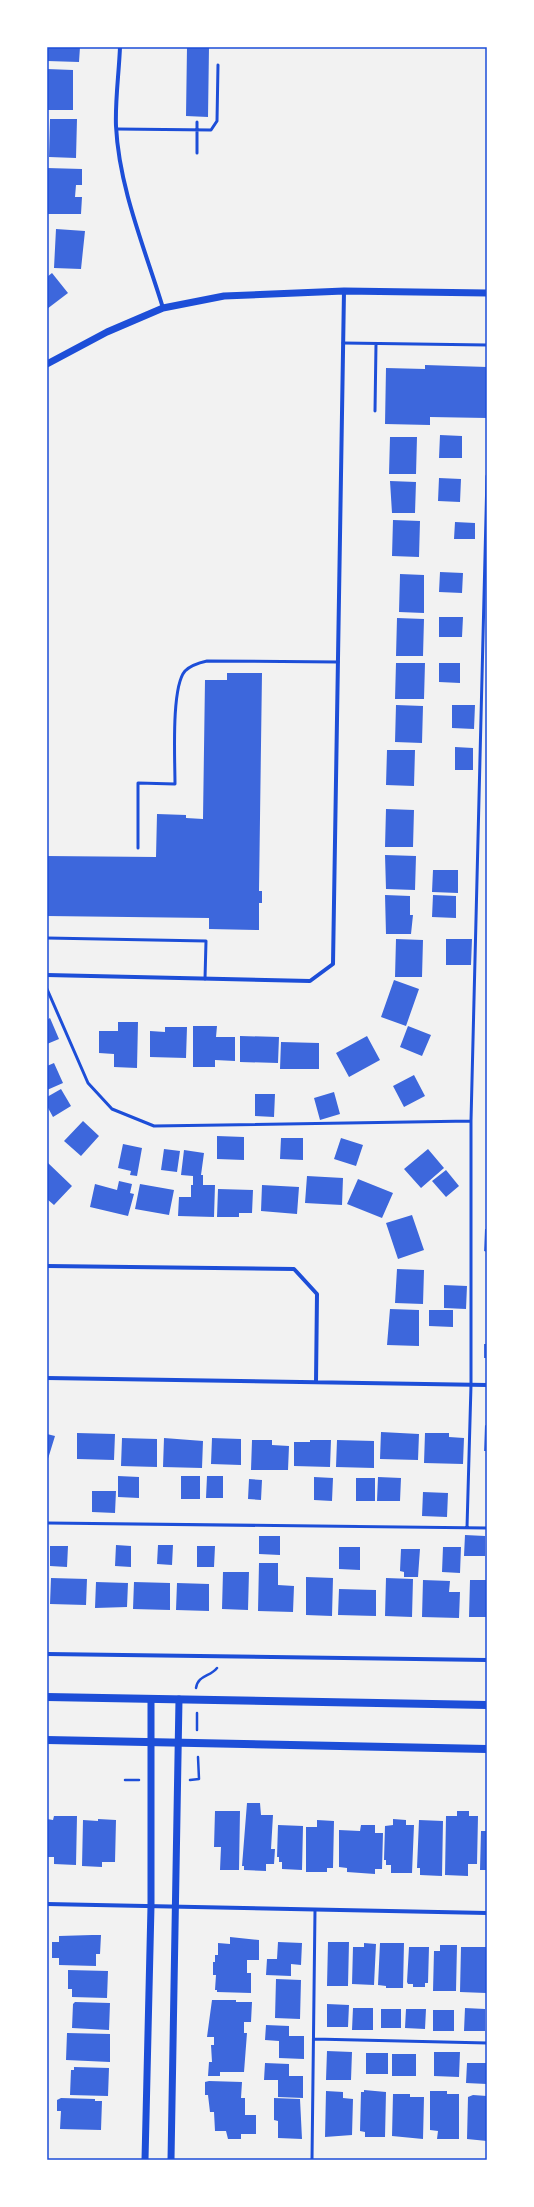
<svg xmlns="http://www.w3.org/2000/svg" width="534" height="2207" viewBox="0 0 534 2207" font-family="'Zilla Slab',serif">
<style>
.building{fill:#3d67dc}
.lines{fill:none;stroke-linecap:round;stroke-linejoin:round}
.path{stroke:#1d4ed8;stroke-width:2.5}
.service{stroke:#1d4ed8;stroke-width:3}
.minor{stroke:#1d4ed8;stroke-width:4}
.tertiary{stroke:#1d4ed8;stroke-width:7}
.secondary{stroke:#1d4ed8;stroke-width:8}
.neatline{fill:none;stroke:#1d4ed8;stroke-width:1.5}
</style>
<rect width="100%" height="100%" fill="#f2f2f2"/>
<path class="building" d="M 47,47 L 80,47 L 79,62 L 47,61 Z
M 187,47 L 209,47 L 208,117 L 186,116 Z
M 47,69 L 73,70 L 73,110 L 47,110 Z
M 50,119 L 77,119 L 76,158 L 49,157 Z
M 47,168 L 82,169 L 82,185 L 76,185 L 75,197 L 82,197 L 81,214 L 47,214 Z
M 56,229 L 85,231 L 81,269 L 54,268 Z
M 52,273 L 68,293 L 47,309 L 47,277 Z
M 425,365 L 487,367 L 487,418 L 430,417 L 430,425 L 385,424 L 386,368 L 425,369 Z
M 440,435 L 462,436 L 462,458 L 439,458 Z
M 390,437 L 417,437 L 416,474 L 389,474 Z
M 439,478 L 461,479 L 460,502 L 438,501 Z
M 390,481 L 416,482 L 415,513 L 392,513 Z
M 393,520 L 420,521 L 419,557 L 392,556 Z
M 455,522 L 475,523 L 475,539 L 454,539 Z
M 440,572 L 463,573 L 462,593 L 439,592 Z
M 400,574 L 424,575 L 424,613 L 399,612 Z
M 439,617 L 463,617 L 462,637 L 439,637 Z
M 397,618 L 424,619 L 423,656 L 396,656 Z
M 396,663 L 425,663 L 424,699 L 395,699 Z
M 439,663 L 460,663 L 460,683 L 439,682 Z
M 227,673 L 262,673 L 259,891 L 262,891 L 262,903 L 259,903 L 259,930 L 209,929 L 209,918 L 47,916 L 47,856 L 156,857 L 157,814 L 186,815 L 186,818 L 203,819 L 205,680 L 227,680 Z
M 396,705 L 423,706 L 422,743 L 395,742 Z
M 452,705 L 475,705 L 474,729 L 452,728 Z
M 455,747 L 473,748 L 473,770 L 455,770 Z
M 387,750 L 415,750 L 414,786 L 386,785 Z
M 386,809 L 414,810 L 413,847 L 385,847 Z
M 385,855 L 416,856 L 415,890 L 386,889 Z
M 433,870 L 458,870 L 458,893 L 432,892 Z
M 385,895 L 410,896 L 410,915 L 413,915 L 411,934 L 386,934 Z
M 433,895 L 456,896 L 456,918 L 432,917 Z
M 396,939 L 423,940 L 422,977 L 395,977 Z
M 446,939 L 472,939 L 471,965 L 446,965 Z
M 394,980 L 419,989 L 406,1026 L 381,1017 Z
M 50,1018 L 59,1039 L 47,1044 L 47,1020 Z
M 118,1022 L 138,1022 L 137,1068 L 114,1067 L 114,1054 L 99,1053 L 99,1031 L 118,1031 Z
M 193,1026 L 217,1026 L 216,1037 L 235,1037 L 235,1061 L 215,1060 L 215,1067 L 193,1067 Z
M 408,1026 L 431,1035 L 422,1056 L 400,1047 Z
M 165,1027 L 187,1027 L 186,1058 L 150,1057 L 150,1031 L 165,1032 Z
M 240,1036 L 279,1037 L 278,1063 L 240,1062 Z
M 367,1036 L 380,1060 L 349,1077 L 336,1053 Z
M 281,1042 L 319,1043 L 319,1069 L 280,1069 Z
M 54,1063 L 63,1083 L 47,1090 L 47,1066 Z
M 414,1075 L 425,1096 L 404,1107 L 393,1086 Z
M 61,1089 L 71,1106 L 53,1117 L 47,1106 L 47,1097 Z
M 334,1092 L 340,1114 L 320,1120 L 314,1098 Z
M 255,1094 L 275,1094 L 274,1117 L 255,1116 Z
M 83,1121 L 99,1136 L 81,1156 L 64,1141 Z
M 217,1136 L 244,1137 L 244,1160 L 217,1159 Z
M 281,1138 L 303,1138 L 303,1160 L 280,1159 Z
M 341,1138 L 363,1145 L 356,1166 L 334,1159 Z
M 123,1144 L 142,1148 L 137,1176 L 130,1175 L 131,1171 L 118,1168 Z
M 164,1149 L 180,1151 L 177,1172 L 161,1170 Z
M 428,1149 L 444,1168 L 421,1188 L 404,1169 Z
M 184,1150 L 204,1153 L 201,1175 L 203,1175 L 203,1185 L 215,1185 L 214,1217 L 178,1216 L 179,1197 L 191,1197 L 191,1185 L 193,1185 L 193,1176 L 181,1175 Z
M 47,1162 L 72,1186 L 54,1205 L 47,1199 Z
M 446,1170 L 459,1186 L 446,1197 L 432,1181 Z
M 307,1176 L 343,1178 L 342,1205 L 305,1203 Z
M 358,1179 L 393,1193 L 382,1218 L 347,1204 Z
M 119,1181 L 132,1184 L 130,1193 L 134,1194 L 128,1216 L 90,1207 L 95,1184 L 117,1190 Z
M 140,1184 L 174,1190 L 169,1215 L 135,1209 Z
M 262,1185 L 299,1187 L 297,1214 L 261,1211 Z
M 218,1189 L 253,1190 L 252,1213 L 239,1213 L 239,1217 L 217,1217 Z
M 412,1215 L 424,1250 L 398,1259 L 386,1223 Z
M 485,1229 L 487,1229 L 487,1252 L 484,1251 Z
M 397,1269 L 424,1270 L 423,1304 L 395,1303 Z
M 444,1285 L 467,1286 L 466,1309 L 444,1308 Z
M 390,1309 L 419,1310 L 419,1346 L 387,1345 Z
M 429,1310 L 453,1310 L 453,1327 L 429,1326 Z
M 484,1344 L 487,1344 L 487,1358 L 484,1358 Z
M 485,1425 L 487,1426 L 487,1451 L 484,1451 Z
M 381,1432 L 419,1434 L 418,1460 L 380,1459 Z
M 77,1433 L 115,1434 L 114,1460 L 77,1459 Z
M 425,1433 L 449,1433 L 449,1437 L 464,1438 L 463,1464 L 424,1463 Z
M 47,1434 L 55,1436 L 47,1462 Z
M 122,1438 L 157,1439 L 157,1467 L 121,1466 Z
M 164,1438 L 203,1441 L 202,1468 L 163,1467 Z
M 212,1438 L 241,1439 L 241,1465 L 211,1464 Z
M 252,1440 L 272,1440 L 272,1445 L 289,1446 L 288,1470 L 251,1470 Z
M 310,1440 L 331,1440 L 330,1467 L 294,1466 L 294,1442 L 310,1442 Z
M 337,1440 L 374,1441 L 374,1468 L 336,1467 Z
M 118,1476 L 139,1477 L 139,1498 L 118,1497 Z
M 181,1476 L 200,1476 L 200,1499 L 181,1499 Z
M 207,1476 L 223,1476 L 223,1498 L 206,1498 Z
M 314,1477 L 333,1478 L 332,1501 L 314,1500 Z
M 378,1477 L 401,1478 L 400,1501 L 377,1501 Z
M 356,1478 L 375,1478 L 375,1501 L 356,1501 Z
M 249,1479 L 262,1480 L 261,1500 L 248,1499 Z
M 92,1491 L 116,1491 L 115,1513 L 92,1512 Z
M 423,1492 L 448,1493 L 447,1517 L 422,1516 Z
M 465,1535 L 485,1536 L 485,1556 L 464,1556 Z
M 259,1536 L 280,1536 L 280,1555 L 259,1554 Z
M 116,1545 L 131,1546 L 131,1567 L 115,1566 Z
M 158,1545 L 173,1545 L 172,1565 L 157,1564 Z
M 50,1546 L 68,1546 L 67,1567 L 50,1566 Z
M 197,1546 L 215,1546 L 214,1567 L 197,1567 Z
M 339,1547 L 360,1547 L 360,1570 L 339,1569 Z
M 443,1547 L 461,1547 L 460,1573 L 442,1572 Z
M 401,1549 L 420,1549 L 418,1577 L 404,1577 L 404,1572 L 400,1571 Z
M 259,1563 L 278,1563 L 278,1585 L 294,1586 L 293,1612 L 258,1611 Z
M 223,1572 L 249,1572 L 248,1610 L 222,1609 Z
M 306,1577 L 333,1578 L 332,1616 L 306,1615 Z
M 51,1578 L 87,1579 L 86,1605 L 50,1604 Z
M 386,1578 L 413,1579 L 412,1617 L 385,1616 Z
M 423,1580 L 450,1581 L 449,1592 L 460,1592 L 459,1618 L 422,1617 Z
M 470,1580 L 487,1580 L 487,1617 L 469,1617 Z
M 96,1582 L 128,1583 L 127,1607 L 95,1608 Z
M 134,1582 L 170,1583 L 170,1610 L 133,1609 Z
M 177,1583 L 209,1584 L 209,1611 L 176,1610 Z
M 339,1589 L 376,1590 L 376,1616 L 338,1615 Z
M 247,1803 L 260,1803 L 261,1815 L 273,1815 L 271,1849 L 275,1849 L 274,1864 L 266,1864 L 266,1871 L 244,1870 L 244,1866 L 242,1866 Z
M 215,1811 L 240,1811 L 239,1870 L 220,1870 L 221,1847 L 214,1847 Z
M 457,1811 L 469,1811 L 469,1816 L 478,1816 L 477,1864 L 468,1864 L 468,1876 L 445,1875 L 446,1816 L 457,1816 Z
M 54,1816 L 77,1816 L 76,1865 L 54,1864 L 54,1857 L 47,1857 L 47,1819 L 53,1820 Z
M 98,1819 L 116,1820 L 115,1862 L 102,1862 L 102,1867 L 82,1866 L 83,1820 L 98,1821 Z
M 393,1819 L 406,1820 L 406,1825 L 414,1825 L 412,1873 L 391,1873 L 391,1865 L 386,1865 L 386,1860 L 384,1860 L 385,1826 L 393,1825 Z
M 317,1820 L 334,1821 L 333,1868 L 327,1868 L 327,1872 L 306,1872 L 306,1827 L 317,1827 Z
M 419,1820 L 443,1821 L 442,1876 L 420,1875 L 420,1868 L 417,1868 Z
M 278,1825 L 303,1826 L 302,1870 L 282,1869 L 282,1862 L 279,1862 L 279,1857 L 277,1857 Z
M 361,1825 L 375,1825 L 375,1833 L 383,1833 L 382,1869 L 375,1869 L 375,1874 L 347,1872 L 347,1868 L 339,1867 L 339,1830 L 360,1831 Z
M 481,1831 L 487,1831 L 487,1870 L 480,1870 Z
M 92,1935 L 101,1935 L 100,1954 L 96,1954 L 96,1966 L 59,1965 L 59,1958 L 52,1958 L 52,1942 L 59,1942 L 59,1936 Z
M 230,1937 L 259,1940 L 259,1960 L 247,1960 L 247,1973 L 251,1973 L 251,1993 L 217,1992 L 217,1990 L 215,1990 L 216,1975 L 213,1975 L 213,1962 L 215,1962 L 215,1955 L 218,1955 L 218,1943 L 230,1944 Z
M 278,1942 L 302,1943 L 301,1965 L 291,1964 L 291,1976 L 266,1975 L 267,1959 L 277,1959 Z
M 328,1942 L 349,1942 L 348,1986 L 327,1986 Z
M 364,1943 L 376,1944 L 374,1985 L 352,1984 L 353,1947 L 364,1947 Z
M 380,1943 L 404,1943 L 403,1988 L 386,1988 L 386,1986 L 378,1985 Z
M 440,1945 L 457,1945 L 456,1991 L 433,1991 L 434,1951 L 440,1951 Z
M 409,1947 L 429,1947 L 428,1983 L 425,1983 L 425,1987 L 413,1987 L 413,1984 L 408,1984 L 407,1982 Z
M 461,1947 L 487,1947 L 486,1993 L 460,1992 Z
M 68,1970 L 108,1971 L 107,1998 L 72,1997 L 72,1989 L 68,1989 Z
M 276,1979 L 301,1980 L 300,2019 L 275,2018 Z
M 212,2000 L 236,2000 L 236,2002 L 252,2002 L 251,2022 L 244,2022 L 244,2033 L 247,2033 L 244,2072 L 220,2072 L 220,2076 L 208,2076 L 209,2062 L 212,2062 L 211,2045 L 214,2045 L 214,2037 L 207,2037 Z
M 75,2002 L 110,2003 L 109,2030 L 72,2028 L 73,2004 Z
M 327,2004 L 349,2005 L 348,2027 L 327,2027 Z
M 353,2008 L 373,2008 L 373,2030 L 352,2030 Z
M 465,2008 L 485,2009 L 485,2031 L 464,2031 Z
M 381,2009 L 401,2009 L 401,2028 L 381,2028 Z
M 406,2009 L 426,2009 L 425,2029 L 405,2028 Z
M 433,2010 L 454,2010 L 454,2031 L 433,2031 Z
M 266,2025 L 289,2026 L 289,2036 L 304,2036 L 304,2059 L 279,2058 L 279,2041 L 265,2040 Z
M 67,2033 L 110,2034 L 110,2062 L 66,2060 Z
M 327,2051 L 352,2052 L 351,2080 L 326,2080 Z
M 434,2052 L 460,2052 L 459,2077 L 434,2076 Z
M 366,2053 L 388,2053 L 388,2074 L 366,2074 Z
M 392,2054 L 416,2054 L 416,2076 L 392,2076 Z
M 265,2063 L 289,2064 L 289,2076 L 303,2076 L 303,2098 L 278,2097 L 278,2080 L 264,2080 Z
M 467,2063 L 487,2063 L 487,2084 L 466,2083 Z
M 74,2067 L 109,2068 L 108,2096 L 70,2095 L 71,2070 L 74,2070 Z
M 209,2081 L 242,2082 L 241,2098 L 245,2098 L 245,2115 L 256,2115 L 256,2134 L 241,2134 L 241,2139 L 228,2139 L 226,2131 L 215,2131 L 214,2112 L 210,2112 L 208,2095 L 205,2095 L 205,2082 Z
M 364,2090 L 386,2092 L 385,2137 L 365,2137 L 365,2132 L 360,2131 L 361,2092 L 364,2092 Z
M 326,2091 L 343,2092 L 343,2098 L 353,2099 L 352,2135 L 325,2137 Z
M 430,2091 L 447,2091 L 447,2094 L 459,2094 L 459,2139 L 437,2139 L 438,2131 L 430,2130 Z
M 393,2094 L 410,2094 L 410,2097 L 424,2097 L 423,2139 L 392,2136 Z
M 473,2095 L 487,2096 L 487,2141 L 467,2139 L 468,2097 Z
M 61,2098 L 95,2099 L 95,2101 L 102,2101 L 101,2130 L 60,2129 L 61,2111 L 57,2111 L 57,2100 Z
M 274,2098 L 300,2099 L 302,2139 L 278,2138 L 278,2121 L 274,2120 Z"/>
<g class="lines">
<path class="path" d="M 196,1688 C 198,1675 210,1677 217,1668
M 197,1713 L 197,1730
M 125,1780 L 139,1780
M 190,1780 L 199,1779 L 198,1757"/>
<path class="service" d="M 197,122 L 197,153
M 117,129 L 211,130 L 217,121 L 218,65
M 343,343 L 487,345
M 375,411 L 376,344
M 138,848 L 138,783 L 175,784 C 175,760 171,687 185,671 C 191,665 198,663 207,661 L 338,662
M 47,938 L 206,941 L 205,979
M 47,989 L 88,1083 L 112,1109 L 154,1126 L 471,1121
M 47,1523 L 487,1528
M 467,1528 L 471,1385 L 471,1121 L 487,476
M 314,2039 L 487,2043
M 312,2160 L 315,1910"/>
<path class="minor" d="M 120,47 C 119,73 115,100 116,126 C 119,188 145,249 163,308
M 47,975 L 310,981 L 333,964 L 344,291
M 47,1266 L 294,1269 L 317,1294 L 316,1382
M 47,1378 L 487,1385
M 47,1654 L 487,1660
M 47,1904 L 487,1913"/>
<path class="tertiary" d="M 47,364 L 107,332 L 163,308 L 224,296 L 344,291 L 487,293
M 145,2160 L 151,1906 L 151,1699
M 171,2160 L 179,1699"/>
<path class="secondary" d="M 47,1697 L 487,1705
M 47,1740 L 487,1749"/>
</g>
<rect width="534" height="2207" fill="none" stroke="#ffffff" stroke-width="96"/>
<rect x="48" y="48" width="438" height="2111" class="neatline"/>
</svg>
